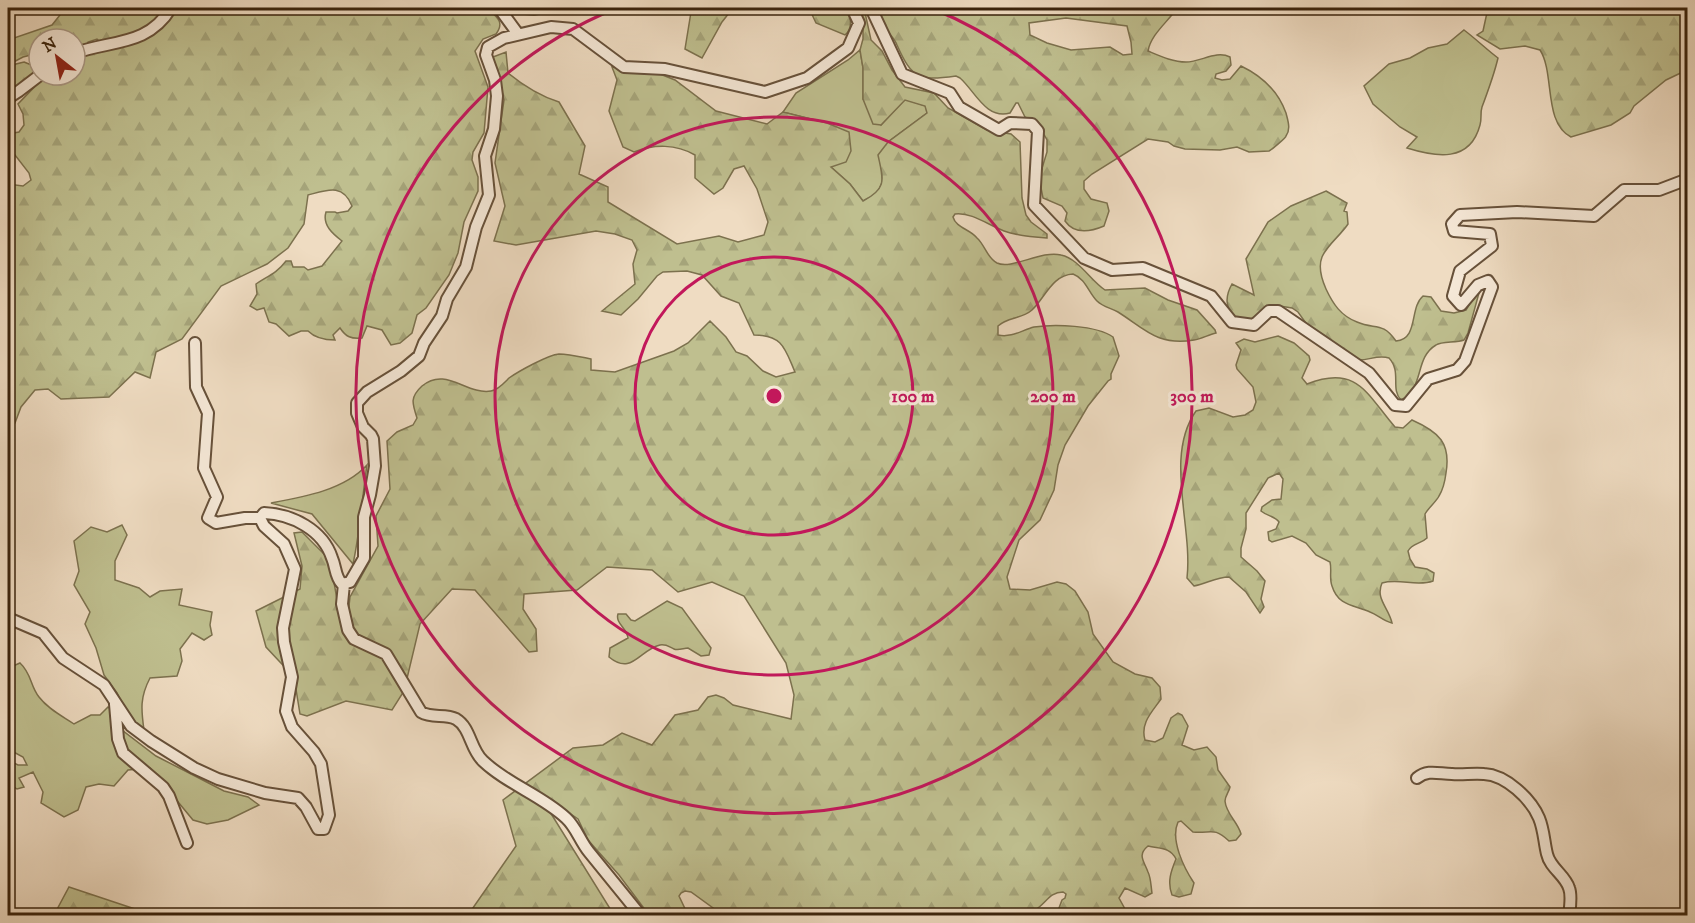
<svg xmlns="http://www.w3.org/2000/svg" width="1695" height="923" viewBox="0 0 1695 923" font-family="'IM FELL DW Pica',serif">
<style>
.grass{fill:#bfbf8f;stroke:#7c714e;stroke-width:1.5}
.forest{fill:url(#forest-firs);stroke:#7c714e;stroke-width:1.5;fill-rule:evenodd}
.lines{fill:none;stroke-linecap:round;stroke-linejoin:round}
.street-casing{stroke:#67513a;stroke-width:14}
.street{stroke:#f5e8d7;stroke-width:10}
.ring{fill:none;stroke:#c2185b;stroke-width:3}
.centre{fill:#c2185b;stroke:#f5e8d7;stroke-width:3}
.ring-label{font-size:18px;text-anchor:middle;font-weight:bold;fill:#c2185b;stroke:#f5e8d7;stroke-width:6;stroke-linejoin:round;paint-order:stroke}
</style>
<defs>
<pattern id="forest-firs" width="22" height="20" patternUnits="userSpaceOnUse" patternTransform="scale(1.5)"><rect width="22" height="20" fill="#bfbf8f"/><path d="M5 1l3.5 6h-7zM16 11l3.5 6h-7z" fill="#a5a47a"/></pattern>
</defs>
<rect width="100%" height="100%" fill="#efdcc2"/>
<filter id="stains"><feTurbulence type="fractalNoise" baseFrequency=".00333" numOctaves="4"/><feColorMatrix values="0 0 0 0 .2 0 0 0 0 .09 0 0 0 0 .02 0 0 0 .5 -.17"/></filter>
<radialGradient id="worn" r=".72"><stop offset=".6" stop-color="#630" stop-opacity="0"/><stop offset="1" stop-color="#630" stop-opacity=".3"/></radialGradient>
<path class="grass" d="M 1464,30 C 1476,39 1486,49 1498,58 C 1494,75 1488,91 1482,107 C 1480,113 1482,119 1480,125 C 1470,163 1436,157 1407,148 L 1417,137 L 1400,127 L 1373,104 L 1364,86 L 1389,64 L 1410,58 L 1428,48 L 1447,44 Z
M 860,50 L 863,68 L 863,99 L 881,125 L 905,99 L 926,106 L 927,113 L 888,142 L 883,180 L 877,194 L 863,201 L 850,184 L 831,167 L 827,123 L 783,112 L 796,93 L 848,60 Z
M 367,465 C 362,498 360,532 353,564 L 312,514 L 271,503 C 304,497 344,490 367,465 Z
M 122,525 L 127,535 L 115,561 L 115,580 L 139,588 L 150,597 L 160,591 L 182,589 L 179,605 L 212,612 L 210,625 L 212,635 L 204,640 L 192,633 L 180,649 L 182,661 L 177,676 L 150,678 C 140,697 141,709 144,730 L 128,715 L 117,693 L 104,675 L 96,648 L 85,624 L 90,612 L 74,585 L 79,571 L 74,541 L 91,527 L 107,532 Z
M 667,601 L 682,608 L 711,648 L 709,655 L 701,656 L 688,648 C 684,648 678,651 674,649 C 669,647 667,644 660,645 C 639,650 632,676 609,657 L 610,648 L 628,638 C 627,628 615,623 618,614 L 626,614 L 631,620 L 635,621 Z
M 20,663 C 32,674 30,686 39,697 C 48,709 62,716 74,724 L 91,715 L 100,715 L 108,707 L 117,714 L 122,730 L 156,756 L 224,791 L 248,797 L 259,805 L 228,820 L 207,824 L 193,820 L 150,768 L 128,770 L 114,786 L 99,784 L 86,787 L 78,810 L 64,817 L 41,803 L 43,792 L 33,772 L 19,778 L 24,787 L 17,789 L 8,783 L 8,760 L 18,765 L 27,765 L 23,757 L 8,749 L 8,665 L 11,667 Z"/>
<path class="forest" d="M 63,8 L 166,8 C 154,32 123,37 100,42 L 97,39 L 88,42 L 86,47 L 75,48 L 75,39 L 39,39 L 39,53 L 23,57 L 8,65 L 8,50 L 11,39 L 52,25 L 64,10 Z
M 177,8 C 207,8 237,6 267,8 C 285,9 309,17 326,8 L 487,8 C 497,17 505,22 496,34 L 483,39 L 475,51 L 488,87 L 484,133 L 473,152 L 472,160 L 478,177 L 478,191 L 464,222 L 458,253 L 449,275 L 426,308 L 417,315 L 412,333 L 400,343 L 391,345 L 382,330 L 367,326 L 362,338 C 351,339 346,337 340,328 L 333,335 L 335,340 C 325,340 315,338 308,331 L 301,331 L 289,336 L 276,324 L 269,322 L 264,308 L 257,310 L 250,306 L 257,294 L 256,284 C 268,276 277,273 286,261 L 291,261 L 293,267 L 304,267 L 308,270 L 322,266 L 342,241 C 333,234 322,225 326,212 L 335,212 L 337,213 L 348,211 L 352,206 C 343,183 327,190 308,195 L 304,224 L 288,248 L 267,264 L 221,286 L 182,339 L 156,352 L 150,378 L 135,372 L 109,397 L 61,399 L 48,389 L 35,390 L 21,407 L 15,423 L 8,423 L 8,184 L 23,186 L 31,180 L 29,173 L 8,146 L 8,134 L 19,132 L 24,125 L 23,114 L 18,104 L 46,75 L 75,75 L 75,58 C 115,45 154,48 177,8 Z
M 511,8 L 733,8 L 722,22 L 702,58 L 685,49 L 691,12 L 579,8 L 534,15 L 522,14 Z
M 809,8 L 847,8 C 851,16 853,29 845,35 L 816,23 Z
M 859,8 L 864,8 L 871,40 L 882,51 L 892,70 L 905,87 L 934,93 L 948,108 L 987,130 L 1011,134 L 1020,142 L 1022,198 L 1026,215 L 1031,222 L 1047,234 L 1047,238 C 1032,237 1018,236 1004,231 C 988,225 972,212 955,214 L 953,217 C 956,228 970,229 977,238 C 985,245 987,258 997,263 C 1012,270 1041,250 1061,255 C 1079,259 1090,280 1105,290 L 1145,288 L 1168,300 L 1197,310 L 1215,330 L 1216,333 C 1208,335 1201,339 1194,340 C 1157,346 1145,329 1118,312 C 1111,308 1103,307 1097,301 C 1088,292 1086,279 1073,274 C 1052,275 1045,298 1032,310 C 1022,319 1007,317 998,326 L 998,335 C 1012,338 1022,330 1034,327 C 1054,324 1096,325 1113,337 L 1119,356 L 1111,374 L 1111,379 L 1108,381 L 1088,406 L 1065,445 L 1058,465 L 1054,490 L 1040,520 L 1019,540 L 1007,577 L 1010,589 L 1030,590 L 1057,582 L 1066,584 L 1075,591 L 1088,612 L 1093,634 L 1113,662 L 1135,674 L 1152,678 L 1160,687 L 1161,699 C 1152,712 1140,723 1145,740 L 1155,742 L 1163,738 L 1171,718 L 1178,713 L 1182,715 L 1188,726 L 1182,745 L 1194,750 L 1207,747 L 1216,757 L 1218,770 L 1230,787 C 1229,792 1225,796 1225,801 C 1226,814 1238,822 1241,834 L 1236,840 L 1229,841 C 1213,826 1211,834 1193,832 L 1181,821 L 1178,822 C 1170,840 1184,868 1194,883 L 1191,894 L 1179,897 L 1172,895 C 1167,882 1171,871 1176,859 C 1170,847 1160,849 1148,846 C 1137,855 1144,861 1148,872 C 1151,878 1151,887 1152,893 L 1145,897 L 1125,888 L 1119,898 L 1125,909 L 1124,912 L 1116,915 L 1062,915 L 1059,908 L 1062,900 L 1065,898 L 1066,894 L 1063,892 C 1049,892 1046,904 1035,910 C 1027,915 1019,910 1011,915 L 738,915 L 716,910 L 691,892 L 685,891 L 681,893 L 679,896 L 688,915 L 649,915 L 619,875 L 588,840 L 578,819 L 537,791 L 614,915 L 468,915 L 516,846 L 503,800 L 573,748 L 603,745 L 622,733 L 652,745 L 675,715 L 698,710 L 708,697 L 716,695 L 724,698 L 733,705 L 791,719 L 794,695 L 786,663 L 744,596 L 712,582 L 678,592 L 652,570 L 607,567 L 577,590 L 524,594 L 523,609 L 536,629 L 537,651 L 529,652 L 475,590 L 452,589 L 420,624 L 404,691 L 392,710 L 346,701 L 307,716 L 300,714 L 294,677 L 266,647 L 256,611 L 300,589 L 302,566 L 294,533 L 302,532 L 330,560 L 343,633 L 353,636 L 348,615 L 350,597 L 378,546 L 376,516 L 390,489 L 387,441 L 397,432 L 413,425 L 417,418 C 412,403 410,397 422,386 C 446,366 466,395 491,391 C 498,390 504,383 509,378 C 519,371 548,355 559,354 C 569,354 581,357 591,359 L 591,370 L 615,372 L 674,351 L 688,343 L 710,321 L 726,337 L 736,352 L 747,356 L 763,371 L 776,377 L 795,372 C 785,349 783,335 754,335 L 739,303 L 721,296 L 702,275 L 687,271 L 663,272 L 657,276 L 638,299 L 621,315 L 602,311 L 635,284 L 633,264 L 637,250 L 632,240 L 615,234 L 596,231 L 516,245 L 494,241 L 505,206 L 495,163 L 504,100 L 493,57 L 506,52 L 508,73 C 524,86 540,96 559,102 L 585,146 L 579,174 L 608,187 L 608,202 L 677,244 L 719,236 L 738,242 L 764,235 L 768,222 L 757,189 L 744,166 L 734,169 L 723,188 L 714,194 L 695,178 L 695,155 C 676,144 654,144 634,152 L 623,147 L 609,111 L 617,80 L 612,67 L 660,74 L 675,80 L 716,111 L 767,124 L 783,112 L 827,123 L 849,132 L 851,151 L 846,162 L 831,167 L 850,184 L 863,201 C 888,188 883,179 878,155 L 888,142 L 927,113 L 925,106 L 905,100 L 881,125 L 873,124 L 863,99 L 863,68 L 860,50 L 863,39 L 863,24 Z
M 878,8 L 1177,8 C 1168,22 1151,34 1148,51 C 1160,56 1173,62 1186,62 C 1201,62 1216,50 1230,57 L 1231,65 L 1226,71 L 1216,74 L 1215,78 L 1222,80 L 1230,79 L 1241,66 C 1262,76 1278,91 1286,113 C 1288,121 1291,129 1286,136 C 1286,138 1271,150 1269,151 L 1249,152 L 1237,147 L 1220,150 L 1185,149 L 1174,146 L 1168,142 L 1148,139 L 1092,174 L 1084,181 L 1084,189 L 1091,199 L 1107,203 L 1109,211 L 1104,226 C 1090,232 1074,234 1065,221 L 1067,213 L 1062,206 L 1043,198 L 1039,178 L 1047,152 L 1047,140 L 1042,131 L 1032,121 L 1025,117 L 1018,103 L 1016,103 L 1010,113 C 986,120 975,91 960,78 L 956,76 C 919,81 912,79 897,45 C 895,39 890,35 887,30 C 883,23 880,15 878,8 ZM 1066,18 L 1127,26 L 1131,42 L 1132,54 L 1123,55 L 1110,47 L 1071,50 L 1047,43 L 1030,35 L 1029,23 Z
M 1488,8 L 1687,8 L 1687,70 L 1666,80 L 1634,106 L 1630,113 L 1611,125 L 1571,137 C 1543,123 1555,73 1540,50 L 1525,46 L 1500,49 L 1477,35 L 1483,31 Z
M 24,62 L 39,68 L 39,72 L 8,93 L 8,69 L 16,64 Z
M 1326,191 L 1347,203 L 1344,211 L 1347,212 L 1348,224 C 1341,235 1327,245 1322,257 C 1318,267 1322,280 1326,289 C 1333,304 1341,316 1357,322 C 1375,330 1382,321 1396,341 C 1419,339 1409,308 1423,296 L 1431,297 L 1441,311 L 1454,313 L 1466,310 L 1475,295 L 1479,293 L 1468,333 L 1464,340 C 1456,343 1442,341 1436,345 C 1414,358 1425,388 1401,400 C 1390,389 1402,372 1389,358 C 1377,354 1369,361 1357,360 L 1308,326 L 1298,312 L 1292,308 L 1280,306 L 1268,308 L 1251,319 L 1236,320 C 1226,308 1224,298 1232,284 L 1254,295 L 1246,259 L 1268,222 L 1291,206 Z
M 1278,336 L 1294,343 L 1309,356 L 1310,360 L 1302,378 L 1307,384 C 1358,364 1367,395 1395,427 L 1403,428 L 1412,420 C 1439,432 1451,443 1446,473 C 1445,481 1444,488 1439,496 C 1436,502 1429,507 1425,514 L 1427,538 C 1421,544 1412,543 1408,551 L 1410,559 L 1415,567 L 1427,569 L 1434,573 L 1433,581 C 1417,587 1399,578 1382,583 C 1375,599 1389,608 1392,623 C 1383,621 1378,615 1370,612 C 1354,605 1338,606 1332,586 C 1329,578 1332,570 1330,562 L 1316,555 L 1306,543 L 1292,536 L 1272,542 L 1269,540 L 1268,532 L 1276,529 L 1279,522 C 1275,516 1267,516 1261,511 L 1262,507 L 1272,500 L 1281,499 L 1283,479 L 1279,473 L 1268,478 L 1246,513 L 1246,529 L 1241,548 L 1241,557 L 1257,571 L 1265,581 L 1261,599 L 1264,607 L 1260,613 L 1246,592 L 1229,577 C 1216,577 1206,584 1194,586 L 1187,578 C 1193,526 1164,456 1196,411 L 1209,408 L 1233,417 L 1245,415 L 1253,410 L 1256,402 L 1253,387 L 1237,369 L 1236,365 L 1241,350 L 1236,343 L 1244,339 L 1255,342 Z
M 69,887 L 153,915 L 54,915 Z"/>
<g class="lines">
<g class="street-casing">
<path id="street" d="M 499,8 L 518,34
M 871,8 L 902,74 L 950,93 L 959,107 L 999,130 L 1010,123 L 1032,124 L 1038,131 L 1034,205 L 1084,258 L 1112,270 L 1143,268 L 1211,296 L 1232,322 L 1254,325 L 1269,311 L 1278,311 L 1369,373 L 1395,405 L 1406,406 L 1428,379 L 1457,370 L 1465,361 L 1492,287 L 1488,281 L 1478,285 L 1461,305 L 1453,296 L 1460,271 L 1492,246 L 1490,234 L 1454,231 L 1452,224 L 1460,215 L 1517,212 L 1594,216 L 1624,190 L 1659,190 L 1688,179
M 75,53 C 112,40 148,46 171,8
M 8,98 L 19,91 L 40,75
M 195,343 L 196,387 L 208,413 L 204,468 L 217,497 L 208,518 L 216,523 L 245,518 L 260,518
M 344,584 L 342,604 L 348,630 L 354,639 L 386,654 L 421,712 C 432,719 445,713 456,719 C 471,728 470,749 483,761 C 507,784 541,795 566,818 C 576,827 580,841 589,852 C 606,873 623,894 641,916
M 8,618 L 43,633 L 63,658 L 104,685 L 131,726 L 151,741 L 194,768 L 218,779 L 265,793 L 298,798 L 306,807 L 318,829 L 324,829 L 329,815 L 321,764 L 314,752 L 292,727 L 286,711 L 292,677 L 284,642 L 283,628 L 295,569 L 284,544 L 264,526 L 260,518 L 264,513 C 292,514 323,530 332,558 C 336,567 335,577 342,584 L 350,582 L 364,558 L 364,517 L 370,495 L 375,466 L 373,439 L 371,435 L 363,427 L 357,413 L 357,403 L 367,392 L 401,371 L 419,356 L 424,343 L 442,316 L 447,299 L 466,267 L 476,227 L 489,195 L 485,156 L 494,129 L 497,96 L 495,80 L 486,55 L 488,47 L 504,38 L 551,27 L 573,29 L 624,67 L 665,69 L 765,92 L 807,78 L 848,48 L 859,23 L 852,8
M 115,704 L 118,739 L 123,753 L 163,787 L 169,796 L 187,843
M 1417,778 C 1428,769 1439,774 1452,774 C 1462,775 1473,773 1484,774 C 1506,775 1531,799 1539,818 C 1544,830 1544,842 1547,854 C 1550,868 1565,875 1569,888 C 1572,895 1570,908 1569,916"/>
</g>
<use href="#street" class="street"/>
</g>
<g class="ring">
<circle cx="774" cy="396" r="139"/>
<circle cx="774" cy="396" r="279"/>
<path d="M931 8A418 418 0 1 1 617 8"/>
</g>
<circle cx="774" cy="396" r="9" class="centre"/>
<g class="ring-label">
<text x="913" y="402">100 m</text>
<text x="1053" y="402">200 m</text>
<text x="1192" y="402">300 m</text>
</g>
<rect width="1695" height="923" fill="none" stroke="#efdcc2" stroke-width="30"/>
<rect x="9" y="9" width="1677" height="905" fill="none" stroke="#3a230c" stroke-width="3"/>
<rect x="15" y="15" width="1665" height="893" fill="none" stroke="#3a230c" stroke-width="1.5"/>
<g transform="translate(57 57) rotate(329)"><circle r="28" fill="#f5e8d7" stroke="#aa9986" stroke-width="1.5"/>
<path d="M0-4.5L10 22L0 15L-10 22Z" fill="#8f2418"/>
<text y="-9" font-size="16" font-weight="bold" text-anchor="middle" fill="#3a230c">N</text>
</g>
<rect width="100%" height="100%" filter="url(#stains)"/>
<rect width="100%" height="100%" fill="url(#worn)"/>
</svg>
